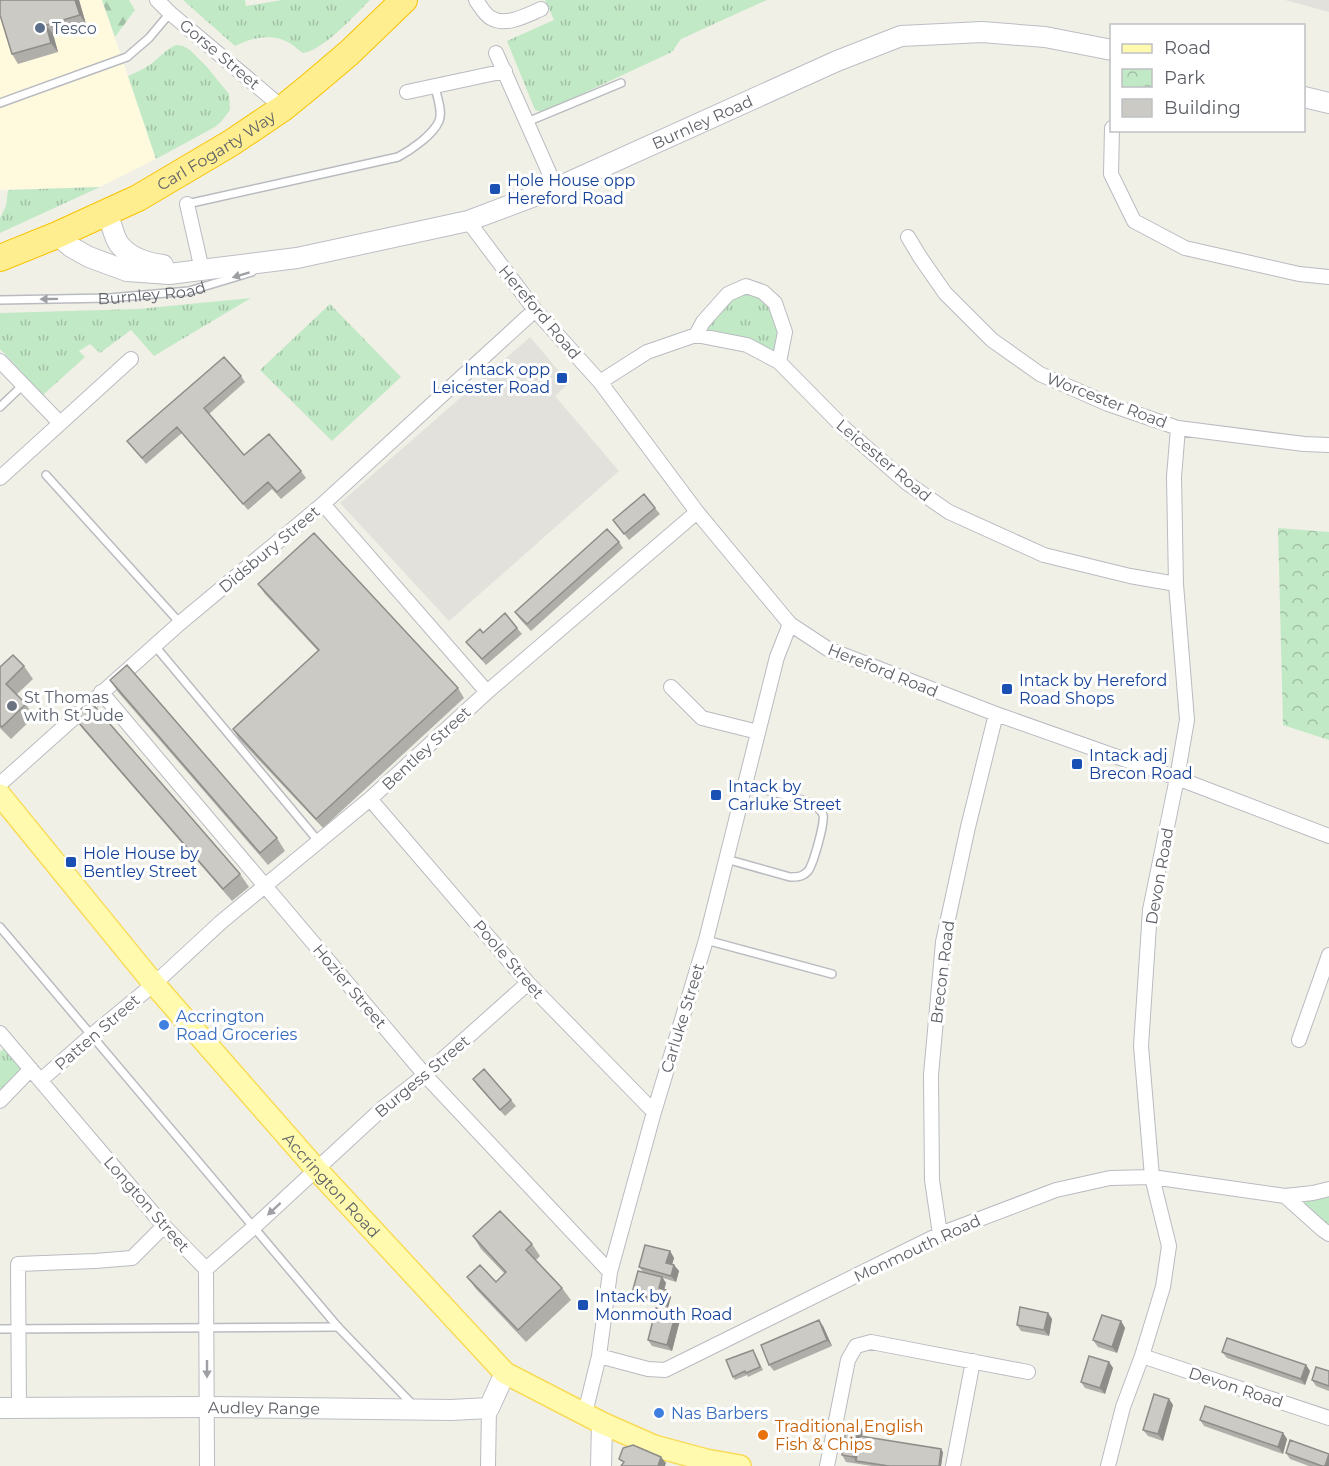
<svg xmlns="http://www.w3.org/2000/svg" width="1329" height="1466" viewBox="0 0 1329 1466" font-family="Montserrat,sans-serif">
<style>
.commercial{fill:#fffade}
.industrial{fill:#e2e1db}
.grass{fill:url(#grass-tufts)}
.forest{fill:url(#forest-firs)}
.park{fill:url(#park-crowns)}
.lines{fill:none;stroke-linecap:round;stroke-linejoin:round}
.lane-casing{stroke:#b9bbc1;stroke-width:10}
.street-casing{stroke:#b9bbc1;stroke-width:16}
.secondary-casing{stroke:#bcbec5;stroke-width:22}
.primary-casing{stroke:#f9db58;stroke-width:24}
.highway-casing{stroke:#f8c200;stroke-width:28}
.lane{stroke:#fff;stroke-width:7}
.street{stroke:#fff;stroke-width:14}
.secondary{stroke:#fff;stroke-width:20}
.primary{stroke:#fffaae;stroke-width:21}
.highway{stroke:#ffee90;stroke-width:26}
.wall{fill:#afaea9}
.shaded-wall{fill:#8f8d89}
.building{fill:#cccac4;stroke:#8f8d89;stroke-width:1.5}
.oneway{fill:#9ea0a4}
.service-dot{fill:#5c6f8a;stroke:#fff;stroke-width:2}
.transit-dot{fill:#1a4fb4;stroke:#fff;stroke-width:2}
.worship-dot{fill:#6b7280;stroke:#fff;stroke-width:2}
.shop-dot{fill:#3f7fe0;stroke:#fff;stroke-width:2}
.food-dot{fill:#e8710a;stroke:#fff;stroke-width:2}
.labels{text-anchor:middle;stroke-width:6;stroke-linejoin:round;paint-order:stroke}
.service-label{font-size:16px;fill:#4e5e75;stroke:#fff;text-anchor:start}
.street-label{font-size:16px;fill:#5e6168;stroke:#fff}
.transit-label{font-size:16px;fill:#164399;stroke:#fff;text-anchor:start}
.worship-label{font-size:16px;fill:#5b616d;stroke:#fff;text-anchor:start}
.shop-label{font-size:16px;fill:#366cbe;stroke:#fff;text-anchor:start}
.food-label{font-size:16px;fill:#c56008;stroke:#fff;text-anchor:start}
</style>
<defs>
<pattern id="grass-tufts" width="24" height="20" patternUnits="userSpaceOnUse" patternTransform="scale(1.5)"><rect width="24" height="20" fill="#c2e9c6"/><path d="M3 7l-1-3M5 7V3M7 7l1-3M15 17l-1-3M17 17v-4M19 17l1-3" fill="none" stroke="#a1c0a5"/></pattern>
<pattern id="forest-firs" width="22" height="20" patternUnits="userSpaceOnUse" patternTransform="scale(1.5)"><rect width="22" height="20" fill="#c2e9c6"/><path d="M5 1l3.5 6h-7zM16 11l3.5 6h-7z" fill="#a1c0a5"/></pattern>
<pattern id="park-crowns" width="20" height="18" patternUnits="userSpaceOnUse" patternTransform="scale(1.5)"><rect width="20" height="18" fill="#c2e9c6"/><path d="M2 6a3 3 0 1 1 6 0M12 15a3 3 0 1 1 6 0" fill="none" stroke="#a1c0a5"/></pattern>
</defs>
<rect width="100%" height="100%" fill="#f1f0e7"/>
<path class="commercial" d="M 0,0 L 102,0 L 156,159 L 100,187 L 0,190 Z"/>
<path class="industrial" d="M 1285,0 L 1329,0 L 1329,12 Z
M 530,337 L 569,383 L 555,396 L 619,471 L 449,621 L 340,503 Z"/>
<path class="grass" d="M 183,0 L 245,0 L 246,6 L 282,0 L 370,0 C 355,15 324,50 303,53 C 299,51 296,47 291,44 C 274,33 253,37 235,46 Z
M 545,0 L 767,0 L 681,39 L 672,52 L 543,112 L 535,110 L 507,41 L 554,20 Z
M 176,45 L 183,46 L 190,50 L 206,66 L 229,94 L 230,110 L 221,122 L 215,127 L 156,159 L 128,76 C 136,72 144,69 151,64 C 160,57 166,49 176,45 Z
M 100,187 L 0,233 L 0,218 L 6,206 L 8,190 Z
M 746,286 L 775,303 L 785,332 L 779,362 L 696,335 Z
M 251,298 L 154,356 L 131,330 L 100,353 L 90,344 L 79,351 L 85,357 L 43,395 L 0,349 L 0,313 L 138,309 Z
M 330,304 L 401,377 L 332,441 L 260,370 Z
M 9,1043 L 31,1069 L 0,1101 L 0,1052 Z
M 1329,1189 L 1329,1234 L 1285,1196 Z"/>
<path class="forest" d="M 102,0 L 129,0 L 135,10 L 115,37 Z"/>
<path class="park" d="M 1278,528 L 1329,532 L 1329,740 L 1283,725 Z"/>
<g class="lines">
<g class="lane-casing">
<g id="lane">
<path d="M 0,103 L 127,57 L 149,38 L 170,13"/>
<path d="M 527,122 L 621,83"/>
<path d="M 187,204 L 398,157 C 411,150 433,135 439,121 C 443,112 437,97 435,87"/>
<path id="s1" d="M 0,300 L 109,298 L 189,291 L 252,272"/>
<path d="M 0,407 L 23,385"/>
<path d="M 46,475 L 180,623"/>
<path d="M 155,646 L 319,842"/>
<path d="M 726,859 L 790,877 C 797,877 803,877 808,871 C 813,865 825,823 823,815 C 821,808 811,804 805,801 L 745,784"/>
<path d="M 0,927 L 338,1327 L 412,1404"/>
<path d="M 706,940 L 832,974"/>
<path d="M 0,1329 L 338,1327"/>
</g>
</g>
<g class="street-casing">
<path id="street" d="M 157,0 L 170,13 L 283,108
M 476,0 C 480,6 485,15 491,18 C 506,27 527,15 541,9
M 496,53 L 556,188
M 407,92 L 505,71
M 1112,128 L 1111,174 L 1134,221 L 1185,248 L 1299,274 L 1329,277
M 187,204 L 202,270
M 468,221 L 535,310 L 600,382 L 697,512 L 790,624 L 828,649 L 996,714 L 1177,778 L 1329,836
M 908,237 L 920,257 L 945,293 L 992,340 L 1040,374 L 1108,404 L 1178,428 L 1304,444 L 1329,445
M 696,335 L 703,322 L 728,294 L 746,286 L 763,292 L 775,303 L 785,332 L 779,362
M 0,361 L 60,423
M 600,382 L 647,352 L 696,335 L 747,345 L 779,362 L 844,428 L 907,483 L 949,512 L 1044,555 L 1130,576 L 1176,584
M 0,478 L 131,359
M 323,504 L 487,692
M 671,687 L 702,718 L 758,732
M 101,692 L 425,1075 L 610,1272
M 0,784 L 180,623 L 323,504 L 535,310
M 370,799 L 528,983 L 654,1112
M 0,1033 L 164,1226 L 206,1269 L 207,1466
M 1299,1040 L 1329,955
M 41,1080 L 92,1035 L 154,984 L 220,923 L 370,799 L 487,692 L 697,512
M 0,1101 L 31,1069
M 1285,1196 L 1323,1230 L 1329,1234
M 940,1234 L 932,1180 L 931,1075 L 943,942 L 968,827 L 996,714
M 206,1269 L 254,1227 L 384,1107 L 425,1075 L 528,983
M 599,1356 L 648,1369 L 665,1370 L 940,1234 L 1056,1190 L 1110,1178 L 1152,1177 L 1285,1196 L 1313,1193 L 1329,1189
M 1142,1356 L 1329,1418
M 19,1408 L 18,1264 L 95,1261 L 132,1258 L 164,1226
M 585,1413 L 599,1356 L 610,1272 L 654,1112 L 706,940 L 777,657 L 790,624
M 488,1466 L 489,1408
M 827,1466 L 848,1360 L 856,1346 L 871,1342 L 1028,1372
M 953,1466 L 973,1361
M 1108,1466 L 1123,1407 L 1142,1356 L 1163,1287 L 1169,1246 L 1152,1177 L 1141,1046 L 1150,910 L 1177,778 L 1187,720 L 1176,584 L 1174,477 L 1178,428"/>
</g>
<g class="secondary-casing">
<g id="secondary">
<path d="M 1304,97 L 1329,103"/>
<path d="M 107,211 C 111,221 113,236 119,244 C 129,257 147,263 163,265"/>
<path id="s2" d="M 57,235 L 71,247 L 89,257 L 127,271 L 169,274 L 297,258 L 468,221 L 556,188 L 837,61 L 901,36 L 982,32 L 1045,37 L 1112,50"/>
<path id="s3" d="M 0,1408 L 207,1407 L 451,1410 L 489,1408 L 505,1373"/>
<path d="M 601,1466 L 602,1423"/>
</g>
</g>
<g class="primary-casing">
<g id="primary">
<path id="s4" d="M 0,795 L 154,984 L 316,1169 L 505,1373 L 602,1423 L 654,1446 L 706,1460 L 740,1466"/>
</g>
</g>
<g class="highway-casing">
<g id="highway">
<path id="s5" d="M 0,258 L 57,235 L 138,198 L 231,143 L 283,108 L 310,86 L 349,53 L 404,0"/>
</g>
</g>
<use href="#lane" class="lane"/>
<use href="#street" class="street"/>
<use href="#secondary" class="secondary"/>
<use href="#primary" class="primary"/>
<use href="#highway" class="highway"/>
</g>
<path class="wall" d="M 0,0 L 79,0 L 86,24 L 53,34 L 58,52 L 18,64 L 12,54 Z
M 241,376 L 245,382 L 209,414 L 244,455 L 301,471 L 306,478 L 281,499 L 272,489 L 248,510 L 182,433 L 146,464 L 127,441 Z
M 655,508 L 660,514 L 629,540 L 613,520 Z
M 619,542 L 623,548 L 531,631 L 519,618 L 515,612 Z
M 258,584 L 458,688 L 464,698 L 323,828 L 239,739 L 233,729 L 318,651 L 265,594 Z
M 517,628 L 522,634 L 486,665 L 466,642 L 483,633 Z
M 24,666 L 33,679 L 16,695 L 26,704 L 34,717 L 11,739 L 0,728 L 0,667 Z
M 110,680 L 277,838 L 285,851 L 268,865 L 118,692 Z
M 73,716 L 240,874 L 249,887 L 232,901 L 82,728 Z
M 473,1079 L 511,1100 L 516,1106 L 505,1116 L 477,1085 Z
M 473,1236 L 532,1244 L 540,1256 L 536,1260 L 562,1288 L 571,1300 L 526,1342 L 476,1289 L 467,1277 L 496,1282 L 505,1274 L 481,1249 Z
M 670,1251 L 674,1258 L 672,1264 L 674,1265 L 679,1271 L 676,1282 L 663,1278 L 666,1283 L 664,1290 L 666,1290 L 671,1297 L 668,1308 L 637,1299 L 632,1293 L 643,1272 L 639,1267 Z
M 1048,1313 L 1052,1319 L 1049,1336 L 1021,1331 L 1017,1325 Z
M 680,1320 L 672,1351 L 652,1346 L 648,1340 Z
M 1121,1321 L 1125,1328 L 1117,1353 L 1098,1347 L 1093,1340 Z
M 823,1326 L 832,1346 L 774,1371 L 769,1365 Z
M 1222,1352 L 1306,1365 L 1310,1371 L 1305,1385 L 1227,1358 Z
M 755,1353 L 763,1370 L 748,1377 L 747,1375 L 735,1380 L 733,1377 Z
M 1109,1362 L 1113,1368 L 1105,1394 L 1085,1388 L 1081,1382 Z
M 1329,1371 L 1329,1391 L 1316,1386 L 1312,1380 Z
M 1169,1399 L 1173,1405 L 1163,1441 L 1148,1436 L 1143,1430 Z
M 1200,1420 L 1283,1433 L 1287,1439 L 1283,1454 L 1204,1426 Z
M 859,1425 L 863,1431 L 862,1436 L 943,1452 L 941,1466 L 872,1466 L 846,1462 L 842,1455 Z
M 1286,1453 L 1329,1466 L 1309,1466 L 1290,1459 Z"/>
<path class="shaded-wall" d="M 75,0 L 79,0 L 86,24 L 80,15 Z
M 46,25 L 53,34 L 58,52 L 51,43 Z
M 670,1251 L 674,1258 L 671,1269 L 666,1263 Z
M 674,1265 L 679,1271 L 676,1282 L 671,1276 Z
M 662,1277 L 666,1283 L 663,1294 L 659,1288 Z
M 666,1290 L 671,1297 L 668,1308 L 663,1301 Z
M 676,1313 L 680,1320 L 672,1351 L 667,1345 Z
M 1048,1313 L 1052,1319 L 1049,1336 L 1044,1330 Z
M 819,1320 L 823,1326 L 832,1346 L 827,1340 Z
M 1121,1321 L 1125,1328 L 1117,1353 L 1112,1347 Z
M 1109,1362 L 1113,1368 L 1105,1394 L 1100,1388 Z
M 1306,1365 L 1310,1371 L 1305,1385 L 1301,1379 Z
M 1169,1399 L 1173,1405 L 1163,1441 L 1158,1434 Z
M 859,1425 L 863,1431 L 858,1461 L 856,1461 L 853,1457 Z
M 1283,1433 L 1287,1439 L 1283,1454 L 1278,1447 Z
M 941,1449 L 943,1452 L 941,1466 L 939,1466 Z
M 1329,1454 L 1329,1466 L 1325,1466 Z
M 661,1457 L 666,1463 L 665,1466 L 658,1466 Z"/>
<path class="building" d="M 0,0 L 75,0 L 80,15 L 46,25 L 51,43 L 12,54 L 0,15 Z
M 224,357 L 241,376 L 204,408 L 244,455 L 269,434 L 301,471 L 277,492 L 268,482 L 243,504 L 177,427 L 142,458 L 127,441 Z
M 644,494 L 655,508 L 624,534 L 613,520 Z
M 607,529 L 619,542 L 527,624 L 515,612 Z
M 314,533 L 458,688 L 316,819 L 233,729 L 319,650 L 258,584 Z
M 505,613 L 517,628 L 482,659 L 466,642 L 480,629 L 483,633 Z
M 13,655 L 24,666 L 6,684 L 26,704 L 2,727 L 0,725 L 0,667 Z
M 127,665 L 277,838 L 260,853 L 110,680 Z
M 90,701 L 240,874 L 223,889 L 73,716 Z
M 484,1069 L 511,1100 L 500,1110 L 473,1079 Z
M 500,1211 L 532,1244 L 526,1250 L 562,1288 L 518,1330 L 467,1277 L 480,1265 L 496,1282 L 506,1272 L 473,1236 Z
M 645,1245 L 670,1251 L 666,1263 L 674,1265 L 671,1276 L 639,1267 Z
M 638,1271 L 662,1277 L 659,1288 L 666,1290 L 663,1301 L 632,1293 Z
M 1020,1307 L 1048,1313 L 1044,1330 L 1017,1325 Z
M 656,1308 L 676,1313 L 667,1345 L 648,1340 Z
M 1102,1315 L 1121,1321 L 1112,1347 L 1093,1340 Z
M 819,1320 L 827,1340 L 769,1365 L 761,1345 Z
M 1227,1338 L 1306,1365 L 1301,1379 L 1222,1352 Z
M 753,1350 L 760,1367 L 746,1373 L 745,1371 L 733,1377 L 726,1360 Z
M 1089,1356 L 1109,1362 L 1100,1388 L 1081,1382 Z
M 1316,1367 L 1329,1371 L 1329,1386 L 1312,1380 Z
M 1154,1394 L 1169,1399 L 1158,1434 L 1143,1430 Z
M 1205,1406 L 1283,1433 L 1278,1447 L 1200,1420 Z
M 847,1423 L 859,1425 L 853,1457 L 842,1455 Z
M 860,1436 L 941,1449 L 939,1466 L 889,1466 L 856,1461 Z
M 1290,1440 L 1329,1454 L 1325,1466 L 1322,1466 L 1286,1453 Z
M 633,1445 L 661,1457 L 658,1466 L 621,1466 L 624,1462 L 619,1459 L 623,1448 Z"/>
<defs><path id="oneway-solid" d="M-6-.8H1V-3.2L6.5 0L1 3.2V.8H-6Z" transform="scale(1.5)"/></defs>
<g class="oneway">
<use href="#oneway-solid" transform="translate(241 275) rotate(163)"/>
<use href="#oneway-solid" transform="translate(49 299) rotate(179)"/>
<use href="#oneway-solid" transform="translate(274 1209) rotate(137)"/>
<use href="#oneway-solid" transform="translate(207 1369) rotate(90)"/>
</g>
<circle class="service-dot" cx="40" cy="28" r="6"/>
<g class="transit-dot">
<rect x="489" y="183" width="12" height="12" rx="3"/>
<rect x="556" y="372" width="12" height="12" rx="3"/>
<rect x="1001" y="683" width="12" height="12" rx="3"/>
<rect x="1071" y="758" width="12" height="12" rx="3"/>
<rect x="710" y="789" width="12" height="12" rx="3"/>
<rect x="65" y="856" width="12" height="12" rx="3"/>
<rect x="577" y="1299" width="12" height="12" rx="3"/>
</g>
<circle class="worship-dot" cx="12" cy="706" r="6"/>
<g class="shop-dot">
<circle cx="164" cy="1025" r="6"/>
<circle cx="659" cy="1413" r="6"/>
</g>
<circle class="food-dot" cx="763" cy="1435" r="6"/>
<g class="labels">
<g class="service-label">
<text x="52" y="34">Tesco</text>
</g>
<g class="street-label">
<text transform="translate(220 54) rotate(40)" y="6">Gorse Street</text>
<text dy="6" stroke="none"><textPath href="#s2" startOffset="680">Burnley Road</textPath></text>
<text dy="6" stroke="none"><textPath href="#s5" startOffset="242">Carl Fogarty Way</textPath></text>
<text dy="6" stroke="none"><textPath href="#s1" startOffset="152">Burnley Road</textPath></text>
<text transform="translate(540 312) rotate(50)" y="6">Hereford Road</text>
<text transform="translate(1107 400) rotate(21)" y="6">Worcester Road</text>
<text transform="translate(884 460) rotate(40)" y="6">Leicester Road</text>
<text transform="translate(269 549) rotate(-40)" y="6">Didsbury Street</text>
<text transform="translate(883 670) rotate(22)" y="6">Hereford Road</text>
<text transform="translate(426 748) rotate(-43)" y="6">Bentley Street</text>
<text transform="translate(1159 876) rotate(-80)" y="6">Devon Road</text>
<text transform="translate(509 959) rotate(49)" y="6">Poole Street</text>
<text transform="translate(942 972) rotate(-83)" y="6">Brecon Road</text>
<text transform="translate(350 986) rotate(50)" y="6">Hozier Street</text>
<text transform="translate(682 1018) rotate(-73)" y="6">Carluke Street</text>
<text transform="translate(97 1032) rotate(-41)" y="6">Patten Street</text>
<text transform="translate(422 1076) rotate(-40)" y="6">Burgess Street</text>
<text dy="6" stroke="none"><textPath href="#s4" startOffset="512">Accrington Road</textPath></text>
<text transform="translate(147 1204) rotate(49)" y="6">Longton Street</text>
<text transform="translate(917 1248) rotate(-25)" y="6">Monmouth Road</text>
<text transform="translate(1236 1387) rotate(18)" y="6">Devon Road</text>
<text dy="6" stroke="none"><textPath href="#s3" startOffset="264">Audley Range</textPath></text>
</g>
<g class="transit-label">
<text x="507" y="186">Hole House opp<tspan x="507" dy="18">Hereford Road</tspan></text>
<text x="550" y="375" text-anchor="end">Intack opp<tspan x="550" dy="18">Leicester Road</tspan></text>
<text x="1019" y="686">Intack by Hereford<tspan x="1019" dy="18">Road Shops</tspan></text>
<text x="1089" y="761">Intack adj<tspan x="1089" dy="18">Brecon Road</tspan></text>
<text x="728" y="792">Intack by<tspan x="728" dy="18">Carluke Street</tspan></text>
<text x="83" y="859">Hole House by<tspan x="83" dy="18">Bentley Street</tspan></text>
<text x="595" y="1302">Intack by<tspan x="595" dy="18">Monmouth Road</tspan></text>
</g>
<g class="worship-label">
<text x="24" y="703">St Thomas<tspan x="24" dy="18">with St Jude</tspan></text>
</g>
<g class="shop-label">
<text x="176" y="1022">Accrington<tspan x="176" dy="18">Road Groceries</tspan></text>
<text x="671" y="1419">Nas Barbers</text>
</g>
<g class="food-label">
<text x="775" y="1432">Traditional English<tspan x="775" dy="18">Fish &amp; Chips</tspan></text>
</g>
</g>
<rect x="1110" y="24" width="195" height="108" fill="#ffffff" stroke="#bfc0c3" stroke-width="1.5"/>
<rect x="1122" y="44" width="30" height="9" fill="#fffaae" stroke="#bfc0c3" stroke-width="1.5"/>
<text x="1164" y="54" font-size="18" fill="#5e6168">Road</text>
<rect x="1122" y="69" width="30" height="18" fill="url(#park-crowns)" stroke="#bfc0c3" stroke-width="1.5"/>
<text x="1164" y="84" font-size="18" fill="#5e6168">Park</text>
<rect x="1122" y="99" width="30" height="18" fill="#cccac4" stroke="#bfc0c3" stroke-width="1.5"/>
<text x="1164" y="114" font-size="18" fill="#5e6168">Building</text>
</svg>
